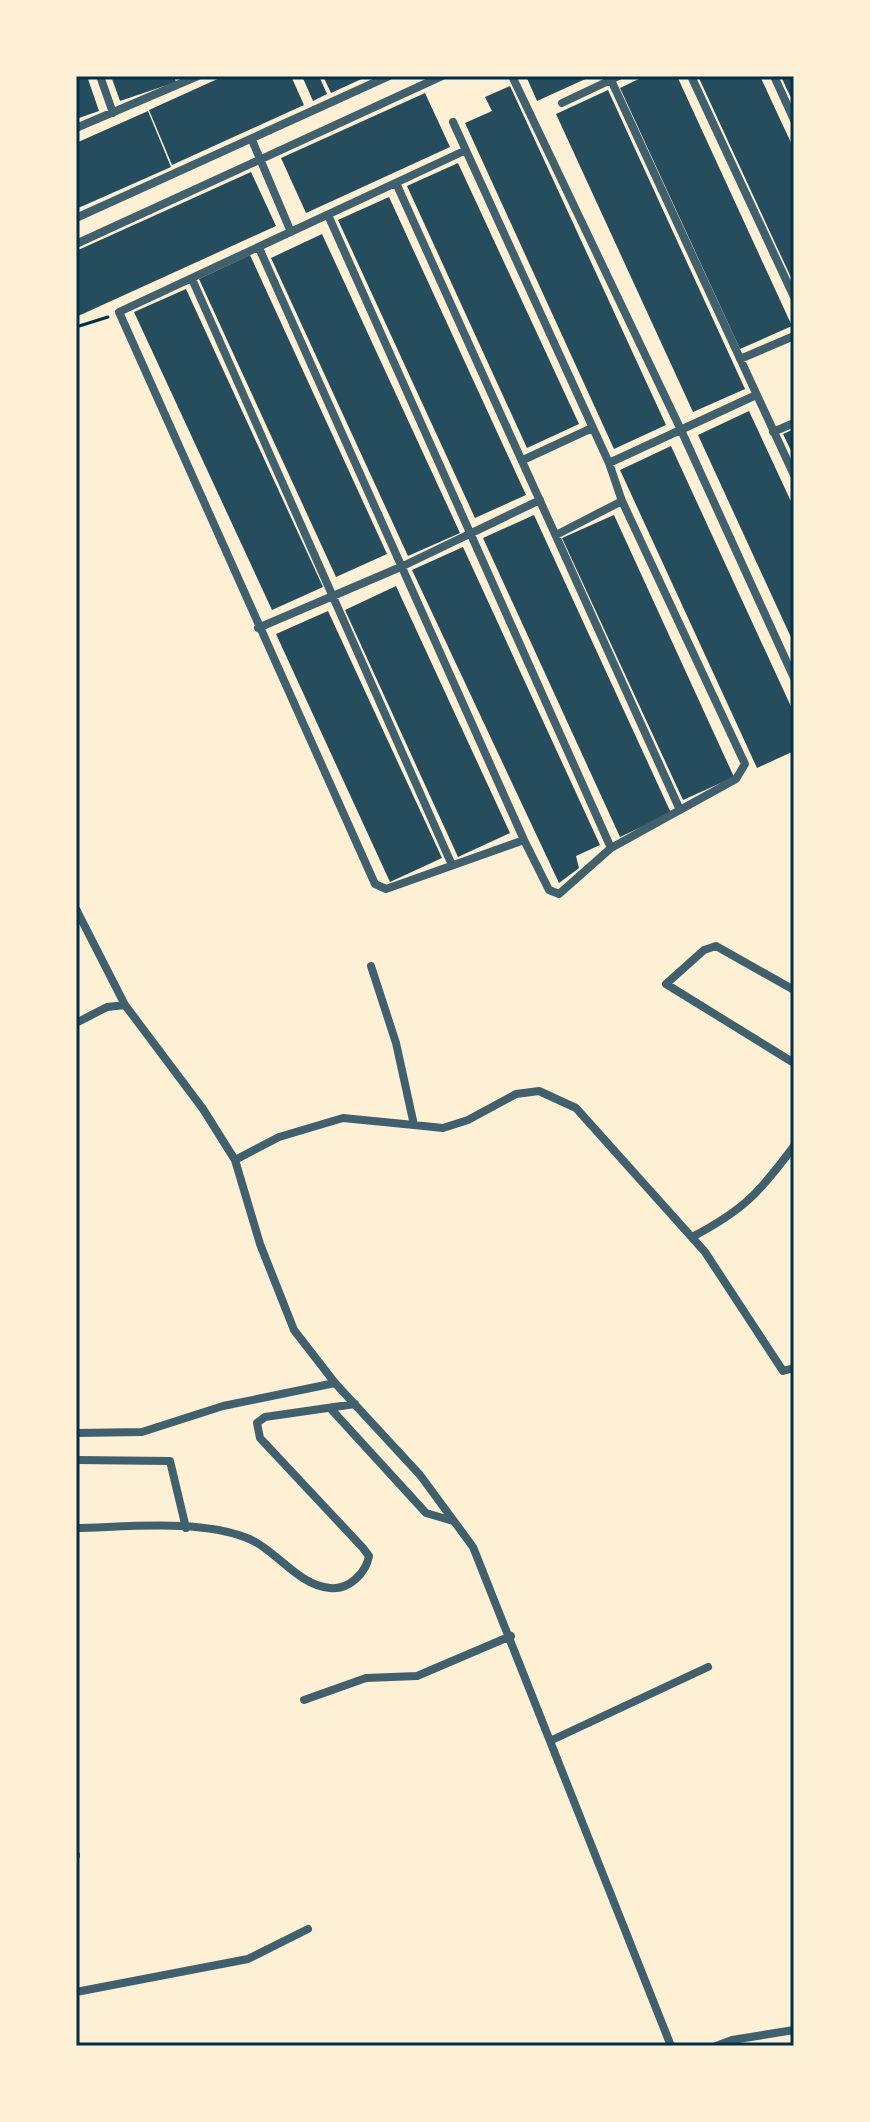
<svg xmlns="http://www.w3.org/2000/svg" width="870" height="2122" viewBox="0 0 870 2122" font-family="Signika,sans-serif">
<style>
.building{fill:#264d5e}
.lines{fill:none;stroke-linecap:round;stroke-linejoin:round}
.path{stroke:#003049;stroke-width:3}
.minor{stroke:#3f606c;stroke-width:8}
.neatline{fill:none;stroke:#003049;stroke-width:3}
</style>
<rect width="100%" height="100%" fill="#fdf0d5"/>
<path class="building" d="M 76,76 L 87,76 L 99,111 L 76,119 Z
M 111,76 L 174,76 L 176,82 L 120,101 Z
M 224,76 L 291,76 L 304,105 L 172,165 L 149,110 Z
M 302,76 L 319,76 L 327,94 L 313,101 Z
M 323,76 L 368,76 L 331,93 Z
M 526,76 L 592,76 L 537,101 Z
M 645,76 L 677,76 L 792,326 L 740,349 L 620,88 Z
M 698,76 L 760,76 L 779,117 L 794,149 L 794,284 Z
M 781,76 L 794,76 L 794,104 L 784,83 Z
M 510,86 L 666,425 L 614,449 L 465,123 L 492,111 L 485,97 Z
M 608,90 L 745,389 L 693,412 L 556,114 Z
M 425,93 L 450,147 L 306,213 L 281,158 Z
M 148,111 L 171,167 L 76,209 L 76,143 Z
M 458,163 L 579,424 L 527,448 L 407,186 Z
M 251,172 L 276,226 L 76,317 L 76,251 Z
M 389,197 L 526,495 L 475,518 L 338,220 Z
M 322,234 L 460,533 L 408,556 L 271,258 Z
M 250,255 L 387,554 L 336,577 L 199,279 Z
M 186,289 L 323,587 L 272,610 L 134,312 Z
M 749,411 L 794,508 L 794,644 L 698,435 Z
M 794,429 L 794,457 L 783,434 Z
M 671,446 L 794,713 L 794,751 L 757,768 L 620,470 Z
M 534,515 L 671,813 L 620,837 L 483,538 Z
M 614,515 L 734,777 L 683,800 L 562,538 Z
M 463,547 L 600,845 L 576,856 L 579,868 L 559,883 L 412,570 Z
M 396,586 L 510,833 L 458,857 L 345,610 Z
M 328,611 L 442,858 L 390,882 L 276,634 Z"/>
<g class="lines">
<path class="path" d="M 76,327 L 108,317"/>
<path class="minor" d="M 100,76 L 113,113
M 512,76 L 681,430 L 794,678
M 691,76 L 794,297
M 774,76 L 794,120
M 611,80 L 794,475
M 562,103 L 619,76
M 76,128 L 198,76
M 252,140 L 291,232
M 464,151 L 119,312 L 375,884 L 386,889 L 524,840
M 396,183 L 680,810
M 328,215 L 611,848
M 76,218 L 389,76
M 76,244 L 442,76
M 259,248 L 524,840 L 549,890 L 559,894 L 611,848 L 736,779 L 745,764 L 622,501 L 609,463 L 453,122
M 192,279 L 452,865
M 740,359 L 794,336
M 773,432 L 794,423
M 523,460 L 592,428
M 609,463 L 754,396
M 556,535 L 622,501
M 258,628 L 403,566 L 540,500
M 76,909 L 125,1005
M 794,990 L 716,946 L 704,950 L 666,984 L 794,1063
M 76,1023 L 107,1007 L 125,1005 L 203,1109 L 235,1160 L 260,1244 L 294,1330 L 335,1383 L 420,1475 L 473,1547 L 671,2046
M 414,1125 L 443,1128 L 468,1120 L 516,1094 L 539,1091 L 576,1108 L 705,1252 L 783,1371 L 794,1368
M 235,1160 L 279,1137 L 343,1118 L 414,1125 L 396,1043 L 371,966
M 692,1237 C 744,1210 760,1192 794,1146
M 330,1408 L 426,1513 L 453,1521
M 76,1433 L 142,1432 L 223,1406 L 335,1383
M 76,1460 L 170,1461 L 186,1528
M 76,1528 C 127,1527 200,1519 247,1538 C 277,1550 297,1585 330,1588 C 349,1590 366,1573 369,1556 L 363,1548 L 260,1438 L 257,1423 L 265,1417 L 355,1404
M 304,1700 L 366,1678 L 417,1676 L 511,1636
M 552,1740 L 708,1667
M 76,1855 L 76,1856
M 76,1992 L 248,1959 L 308,1929
M 716,2046 L 732,2040 L 794,2030"/>
</g>
<rect width="870" height="2122" fill="none" stroke="#fdf0d5" stroke-width="156"/>
<rect x="78" y="78" width="714" height="1966" class="neatline"/>
</svg>
